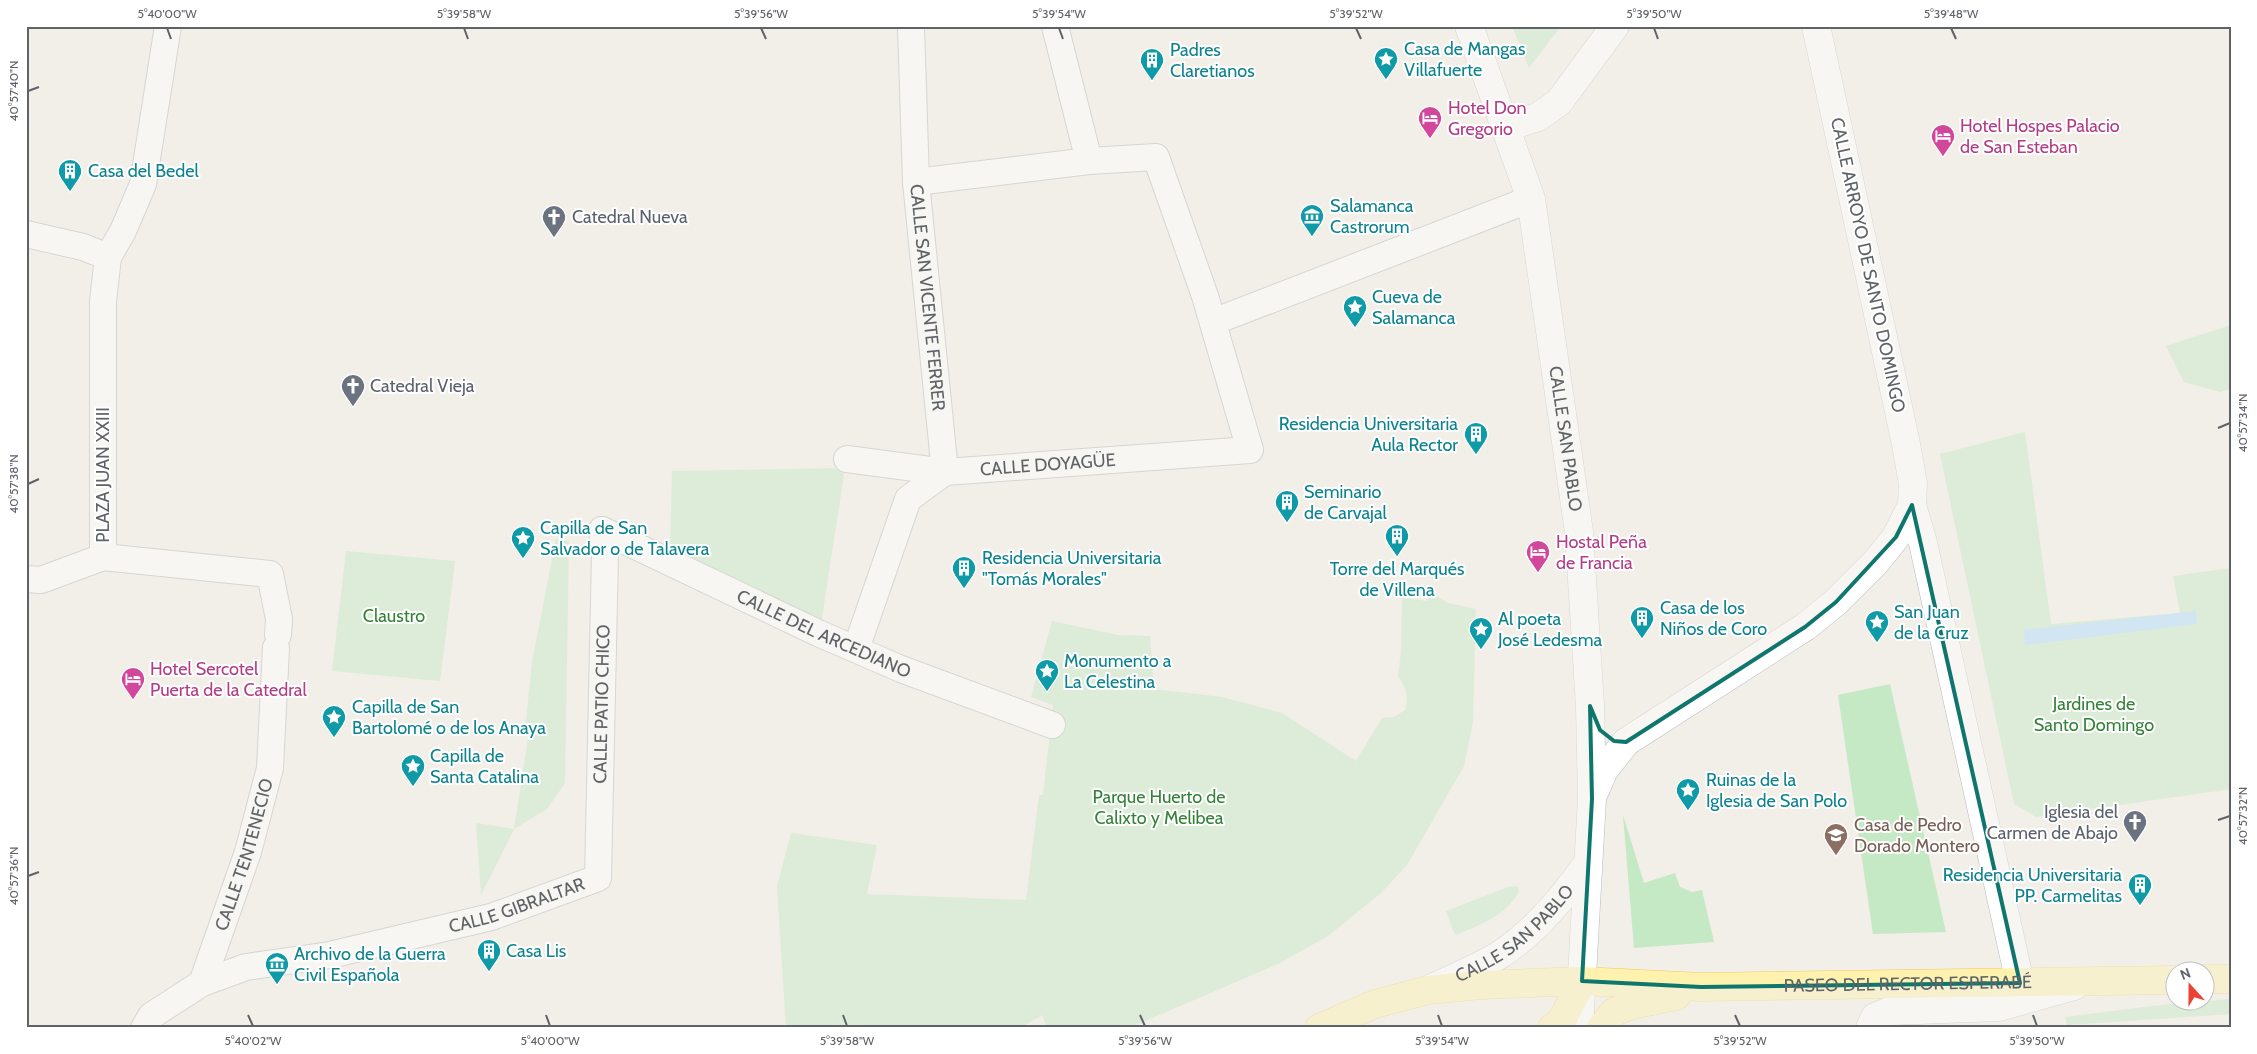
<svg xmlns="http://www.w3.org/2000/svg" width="2257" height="1054" viewBox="0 0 2257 1054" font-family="Cabin,sans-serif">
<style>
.green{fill:#c5e8c5}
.water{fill:#aadaff}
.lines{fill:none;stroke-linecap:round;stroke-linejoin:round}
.pedestrian-casing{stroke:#b5b8bc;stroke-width:28}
.minor-casing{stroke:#b5b8bc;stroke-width:29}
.secondary-casing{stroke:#b6babf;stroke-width:29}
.primary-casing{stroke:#f2c960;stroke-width:29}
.pedestrian{stroke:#fff;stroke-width:26}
.minor{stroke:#fff;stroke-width:28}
.secondary{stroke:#fff;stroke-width:28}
.primary{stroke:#fff2af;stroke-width:28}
.marked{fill:none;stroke:#0f766e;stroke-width:4;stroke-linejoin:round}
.ticks{fill:none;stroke:#5f6368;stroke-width:2}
.labels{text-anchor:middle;stroke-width:4;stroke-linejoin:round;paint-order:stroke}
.culture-label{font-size:18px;fill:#0d838f;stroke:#fff;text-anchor:start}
.hotel-label{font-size:18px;fill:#b23c85;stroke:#fff;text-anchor:start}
.worship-label{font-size:18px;fill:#5b616d;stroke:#fff;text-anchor:start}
.street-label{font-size:18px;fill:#5f6368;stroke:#fff}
.park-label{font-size:18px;fill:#348238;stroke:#fff}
.education-label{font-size:18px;fill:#785e54;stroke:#fff;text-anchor:start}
.neatline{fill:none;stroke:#5f6368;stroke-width:2}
.ticks-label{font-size:12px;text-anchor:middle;fill:#5f6368}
</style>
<rect width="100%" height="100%" fill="#f1efe8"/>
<path class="green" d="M 1512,26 L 1561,26 L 1529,68 Z
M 2231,325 L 2231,389 L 2220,392 L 2184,382 L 2166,346 Z
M 2025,432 L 2051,624 L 2180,613 L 2173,576 L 2231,568 L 2231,789 L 2036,817 L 2014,804 L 1940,454 Z
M 845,468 L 821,624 L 670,551 L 672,471 Z
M 556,539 L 569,541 L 565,783 L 547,809 L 514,829 L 481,895 L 476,823 L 514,829 L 529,732 L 525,731 L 532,662 Z
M 346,551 L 455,561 L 440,681 L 332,671 Z
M 1427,590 L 1448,603 L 1476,609 L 1473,721 L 1464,766 L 1407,865 L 1381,893 L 1328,936 L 1280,963 L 1129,1028 L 1047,1028 L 1042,1015 L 1020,1028 L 786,1028 L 777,886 L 791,833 L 877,845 L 867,894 L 1026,900 L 1039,795 L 1043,795 L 1053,705 L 1031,697 L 1052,621 L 1118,635 L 1150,636 L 1154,689 L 1222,697 L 1282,713 L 1356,761 L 1382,718 L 1394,717 L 1405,710 L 1407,699 L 1405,688 L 1398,676 L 1401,652 L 1402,598 L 1428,601 Z
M 1890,684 L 1946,932 L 1873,934 L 1838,695 Z
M 1623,815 L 1644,883 L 1675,873 L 1680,887 L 1692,892 L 1702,890 L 1714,942 L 1634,948 Z
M 1511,886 L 1518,887 L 1519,892 C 1505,916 1480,925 1455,935 L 1446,911 Z
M 2231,999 L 2231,1014 L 2067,1025 L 2065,1017 L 2152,1006 Z"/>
<path class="water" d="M 2196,611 L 2197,624 L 2025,645 L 2024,630 Z"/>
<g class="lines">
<g class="pedestrian-casing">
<g id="pedestrian">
<path d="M 168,26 L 143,184 L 123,231 L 108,257 L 103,301 L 103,557 L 270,574 L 279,619 L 278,635"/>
<path id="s1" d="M 911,26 L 916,182 L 945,472"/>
<path d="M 1055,26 L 1089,161"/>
<path d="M 26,234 L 83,247 L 108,257"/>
<path d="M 1213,322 L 1531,199"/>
<path id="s2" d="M 847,459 L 945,472 L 1250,450 L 1205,296 L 1156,157 L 1089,161 L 916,182"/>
<path id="s3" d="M 602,530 L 818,633 L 901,669 L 1052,725"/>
<path d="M 26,579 L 41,580 L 103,557"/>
<path d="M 856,649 L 908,499 L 945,472"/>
<path id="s4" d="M 202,983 L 246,967 L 330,955 L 491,917 L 598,878 L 605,554 L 602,530"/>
<path id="s5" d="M 144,1028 L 151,1016 L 202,983 L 248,852 L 270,768 L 276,648"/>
</g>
</g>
<g class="minor-casing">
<path id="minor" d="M 1507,127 L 1538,117 L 1559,102 L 1615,26
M 1912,505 L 1923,543 L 2020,983
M 1870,1028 L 1875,1017 L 1890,1011 L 1999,1007 L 2074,986"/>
</g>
<g class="secondary-casing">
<g id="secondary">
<path id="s6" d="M 1469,26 L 1531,199 L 1579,532 L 1590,706 L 1592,799 L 1579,1028"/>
<path d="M 1594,793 L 1604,770 L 1626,742 L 1805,627 L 1836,602 L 1876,562 L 1896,537 L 1912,505 L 1913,484 L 1906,444 L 1816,26"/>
<path id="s7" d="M 1432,988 C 1455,977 1479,968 1501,954 C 1537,930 1563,897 1588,863"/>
</g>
</g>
<g class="primary-casing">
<g id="primary">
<path d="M 2204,979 L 2231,979"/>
<path id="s8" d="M 1319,1028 L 1375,1004 L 1428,990 L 1480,985 L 1582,981 L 1701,987 L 2174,980"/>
<path d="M 1552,1028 L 1562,1020 L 1582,981"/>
<path d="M 1601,1028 L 1614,1012 L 1632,1005 L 1676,996"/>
</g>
</g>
<use href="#pedestrian" class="pedestrian"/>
<use href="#minor" class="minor"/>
<use href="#secondary" class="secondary"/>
<use href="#primary" class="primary"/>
</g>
<path d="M0 0H2257V1054H0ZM 1912,505 L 2020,983 L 1701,987 L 1582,981 L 1592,799 L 1590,706 L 1600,730 L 1614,741 L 1626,742 L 1805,627 L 1836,602 L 1896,537 Z" fill="#f1efe8" fill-opacity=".55" fill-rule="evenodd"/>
<path class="marked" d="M 1912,505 L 2020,983 L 1701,987 L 1582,981 L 1592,799 L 1590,706 L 1600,730 L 1614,741 L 1626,742 L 1805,627 L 1836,602 L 1896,537 Z"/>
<path class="ticks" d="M 167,28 L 171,39M 464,28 L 468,39M 761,28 L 766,39M 1059,28 L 1063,39M 1356,28 L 1361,39M 1654,28 L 1658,39M 1951,28 L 1956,39M 28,91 L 39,87M 2218,428 L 2230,423M 28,484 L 39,479M 2218,820 L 2230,816M 28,876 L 39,872M 248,1015 L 253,1026M 546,1015 L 550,1026M 843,1015 L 847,1026M 1140,1015 L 1145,1026M 1438,1015 L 1442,1026M 1735,1015 L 1740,1026M 2033,1015 L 2037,1026"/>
<defs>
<g id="sight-pin" transform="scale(1.25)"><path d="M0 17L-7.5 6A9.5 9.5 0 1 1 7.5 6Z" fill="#0f9aa8" stroke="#fff"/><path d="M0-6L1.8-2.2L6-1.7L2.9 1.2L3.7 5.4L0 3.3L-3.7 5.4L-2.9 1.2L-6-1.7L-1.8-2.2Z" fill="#fff"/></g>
<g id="building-pin" transform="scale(1.25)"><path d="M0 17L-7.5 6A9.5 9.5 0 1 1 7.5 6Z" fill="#0f9aa8" stroke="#fff"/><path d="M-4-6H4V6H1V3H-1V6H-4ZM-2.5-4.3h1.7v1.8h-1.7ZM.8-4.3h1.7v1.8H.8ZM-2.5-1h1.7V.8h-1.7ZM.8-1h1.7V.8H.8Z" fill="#fff"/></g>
<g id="hotel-pin" transform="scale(1.25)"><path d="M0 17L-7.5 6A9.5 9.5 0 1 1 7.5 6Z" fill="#d1479c" stroke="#fff"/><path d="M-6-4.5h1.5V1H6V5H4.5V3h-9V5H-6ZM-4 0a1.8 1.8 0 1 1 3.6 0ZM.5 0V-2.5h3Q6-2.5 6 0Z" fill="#fff"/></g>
<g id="museum-pin" transform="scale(1.25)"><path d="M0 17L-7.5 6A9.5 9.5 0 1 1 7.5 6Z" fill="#0f9aa8" stroke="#fff"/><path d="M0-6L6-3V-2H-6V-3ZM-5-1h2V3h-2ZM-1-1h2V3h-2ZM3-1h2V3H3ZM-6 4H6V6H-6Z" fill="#fff"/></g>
<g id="church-pin" transform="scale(1.25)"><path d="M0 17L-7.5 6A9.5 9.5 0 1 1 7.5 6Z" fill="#6b7280" stroke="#fff"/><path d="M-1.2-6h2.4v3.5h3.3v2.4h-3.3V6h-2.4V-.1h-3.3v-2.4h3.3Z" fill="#fff"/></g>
<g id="university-pin" transform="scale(1.25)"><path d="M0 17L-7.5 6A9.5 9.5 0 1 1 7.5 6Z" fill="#8d6e63" stroke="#fff"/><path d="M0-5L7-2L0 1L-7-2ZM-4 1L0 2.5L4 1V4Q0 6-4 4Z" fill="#fff"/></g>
</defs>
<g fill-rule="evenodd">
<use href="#sight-pin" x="1386" y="59"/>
<use href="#building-pin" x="1152" y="60"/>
<use href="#hotel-pin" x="1430" y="118"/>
<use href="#hotel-pin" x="1943" y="136"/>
<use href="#building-pin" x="70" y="171"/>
<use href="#museum-pin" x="1312" y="216"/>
<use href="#church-pin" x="554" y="217"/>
<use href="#sight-pin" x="1355" y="307"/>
<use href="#church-pin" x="353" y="386"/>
<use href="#building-pin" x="1476" y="434"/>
<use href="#building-pin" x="1287" y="502"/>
<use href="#building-pin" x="1397" y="536"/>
<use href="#sight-pin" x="523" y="538"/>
<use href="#hotel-pin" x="1538" y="552"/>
<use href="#building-pin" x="964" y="568"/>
<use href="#building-pin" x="1642" y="618"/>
<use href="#sight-pin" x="1877" y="622"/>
<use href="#sight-pin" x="1481" y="629"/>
<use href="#sight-pin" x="1047" y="671"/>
<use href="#hotel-pin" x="133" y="679"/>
<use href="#sight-pin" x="334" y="717"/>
<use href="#sight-pin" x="413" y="766"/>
<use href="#sight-pin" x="1688" y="790"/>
<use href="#church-pin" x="2135" y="822"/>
<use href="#university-pin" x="1836" y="835"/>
<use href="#building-pin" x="2140" y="885"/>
<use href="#building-pin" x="489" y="951"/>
<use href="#museum-pin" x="277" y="964"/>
</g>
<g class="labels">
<g class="culture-label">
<text x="1404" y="55">Casa de Mangas<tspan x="1404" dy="21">Villafuerte</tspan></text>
<text x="1170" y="56">Padres<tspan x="1170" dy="21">Claretianos</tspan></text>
<text x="88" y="177">Casa del Bedel</text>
<text x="1330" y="212">Salamanca<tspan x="1330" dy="21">Castrorum</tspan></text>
<text x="1372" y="303">Cueva de<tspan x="1372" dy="21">Salamanca</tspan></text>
<text x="1458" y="430" text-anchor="end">Residencia Universitaria<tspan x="1458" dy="21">Aula Rector</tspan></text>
<text x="1304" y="498">Seminario<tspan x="1304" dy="21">de Carvajal</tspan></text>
<text x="540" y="534">Capilla de San<tspan x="540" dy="21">Salvador o de Talavera</tspan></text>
<text x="982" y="564">Residencia Universitaria<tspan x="982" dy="21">"Tomás Morales"</tspan></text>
<text x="1397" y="575" text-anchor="middle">Torre del Marqués<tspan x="1397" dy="21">de Villena</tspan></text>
<text x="1660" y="614">Casa de los<tspan x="1660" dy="21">Niños de Coro</tspan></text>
<text x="1894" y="618">San Juan<tspan x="1894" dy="21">de la Cruz</tspan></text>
<text x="1498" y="625">Al poeta<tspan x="1498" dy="21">José Ledesma</tspan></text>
<text x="1064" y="667">Monumento a<tspan x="1064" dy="21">La Celestina</tspan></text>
<text x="352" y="713">Capilla de San<tspan x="352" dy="21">Bartolomé o de los Anaya</tspan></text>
<text x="430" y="762">Capilla de<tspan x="430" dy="21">Santa Catalina</tspan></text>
<text x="1706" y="786">Ruinas de la<tspan x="1706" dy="21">Iglesia de San Polo</tspan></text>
<text x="2122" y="881" text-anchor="end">Residencia Universitaria<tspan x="2122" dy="21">PP. Carmelitas</tspan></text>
<text x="506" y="957">Casa Lis</text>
<text x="294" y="960">Archivo de la Guerra<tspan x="294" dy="21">Civil Española</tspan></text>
</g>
<g class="hotel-label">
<text x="1448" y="114">Hotel Don<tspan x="1448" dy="21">Gregorio</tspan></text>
<text x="1960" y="132">Hotel Hospes Palacio<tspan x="1960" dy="21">de San Esteban</tspan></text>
<text x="1556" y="548">Hostal Peña<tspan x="1556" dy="21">de Francia</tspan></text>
<text x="150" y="675">Hotel Sercotel<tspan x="150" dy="21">Puerta de la Catedral</tspan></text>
</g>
<g class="worship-label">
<text x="572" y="223">Catedral Nueva</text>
<text x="370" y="392">Catedral Vieja</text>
<text x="2118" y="818" text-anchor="end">Iglesia del<tspan x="2118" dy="21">Carmen de Abajo</tspan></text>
</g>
<g class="street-label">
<text transform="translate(1868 265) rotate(78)" y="6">CALLE ARROYO DE SANTO DOMINGO</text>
<text dy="6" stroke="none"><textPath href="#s1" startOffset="272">CALLE SAN VICENTE FERRER</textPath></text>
<text dy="6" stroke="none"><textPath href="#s6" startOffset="426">CALLE SAN PABLO</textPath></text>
<text dy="6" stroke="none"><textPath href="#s2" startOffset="202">CALLE DOYAGÜE</textPath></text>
<text transform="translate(103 475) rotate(-90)" y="6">PLAZA JUAN XXIII</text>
<text dy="6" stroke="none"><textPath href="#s3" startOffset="245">CALLE DEL ARCEDIANO</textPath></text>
<text dy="6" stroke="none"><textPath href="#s4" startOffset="585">CALLE PATIO CHICO</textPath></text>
<text dy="6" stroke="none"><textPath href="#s5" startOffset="210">CALLE TENTENECIO</textPath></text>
<text dy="6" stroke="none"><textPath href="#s4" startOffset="325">CALLE GIBRALTAR</textPath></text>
<text dy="6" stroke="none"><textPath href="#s7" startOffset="100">CALLE SAN PABLO</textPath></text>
<text dy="6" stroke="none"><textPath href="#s8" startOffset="596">PASEO DEL RECTOR ESPERABÉ</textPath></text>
</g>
<g class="park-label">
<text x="394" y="622">Claustro</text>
<text x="2094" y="710">Jardines de<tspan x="2094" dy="21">Santo Domingo</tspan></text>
<text x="1159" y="803">Parque Huerto de<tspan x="1159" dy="21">Calixto y Melibea</tspan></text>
</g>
<g class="education-label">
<text x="1854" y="831">Casa de Pedro<tspan x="1854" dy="21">Dorado Montero</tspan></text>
</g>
</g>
<rect width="2257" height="1054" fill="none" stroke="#ffffff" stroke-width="55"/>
<g transform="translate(2190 986) rotate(339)"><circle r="24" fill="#ffffff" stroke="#bfc1c3"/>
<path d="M0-4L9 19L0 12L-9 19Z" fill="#ea4335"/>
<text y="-8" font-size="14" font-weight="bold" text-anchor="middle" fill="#5f6368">N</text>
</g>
<rect x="28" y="28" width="2202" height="998" class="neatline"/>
<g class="ticks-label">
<text x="167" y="18">5°40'00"W</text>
<text x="464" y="18">5°39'58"W</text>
<text x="761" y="18">5°39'56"W</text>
<text x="1059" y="18">5°39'54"W</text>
<text x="1356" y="18">5°39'52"W</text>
<text x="1654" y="18">5°39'50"W</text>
<text x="1951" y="18">5°39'48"W</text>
<text transform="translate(14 91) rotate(-90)" y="4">40°57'40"N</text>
<text transform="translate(2243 423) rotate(-90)" y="4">40°57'34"N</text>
<text transform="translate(14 484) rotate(-90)" y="4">40°57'38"N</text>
<text transform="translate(2243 816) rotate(-90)" y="4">40°57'32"N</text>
<text transform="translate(14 876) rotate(-90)" y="4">40°57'36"N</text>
<text x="253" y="1045">5°40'02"W</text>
<text x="550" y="1045">5°40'00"W</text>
<text x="847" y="1045">5°39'58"W</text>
<text x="1145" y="1045">5°39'56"W</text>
<text x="1442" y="1045">5°39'54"W</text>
<text x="1740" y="1045">5°39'52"W</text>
<text x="2037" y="1045">5°39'50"W</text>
</g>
</svg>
